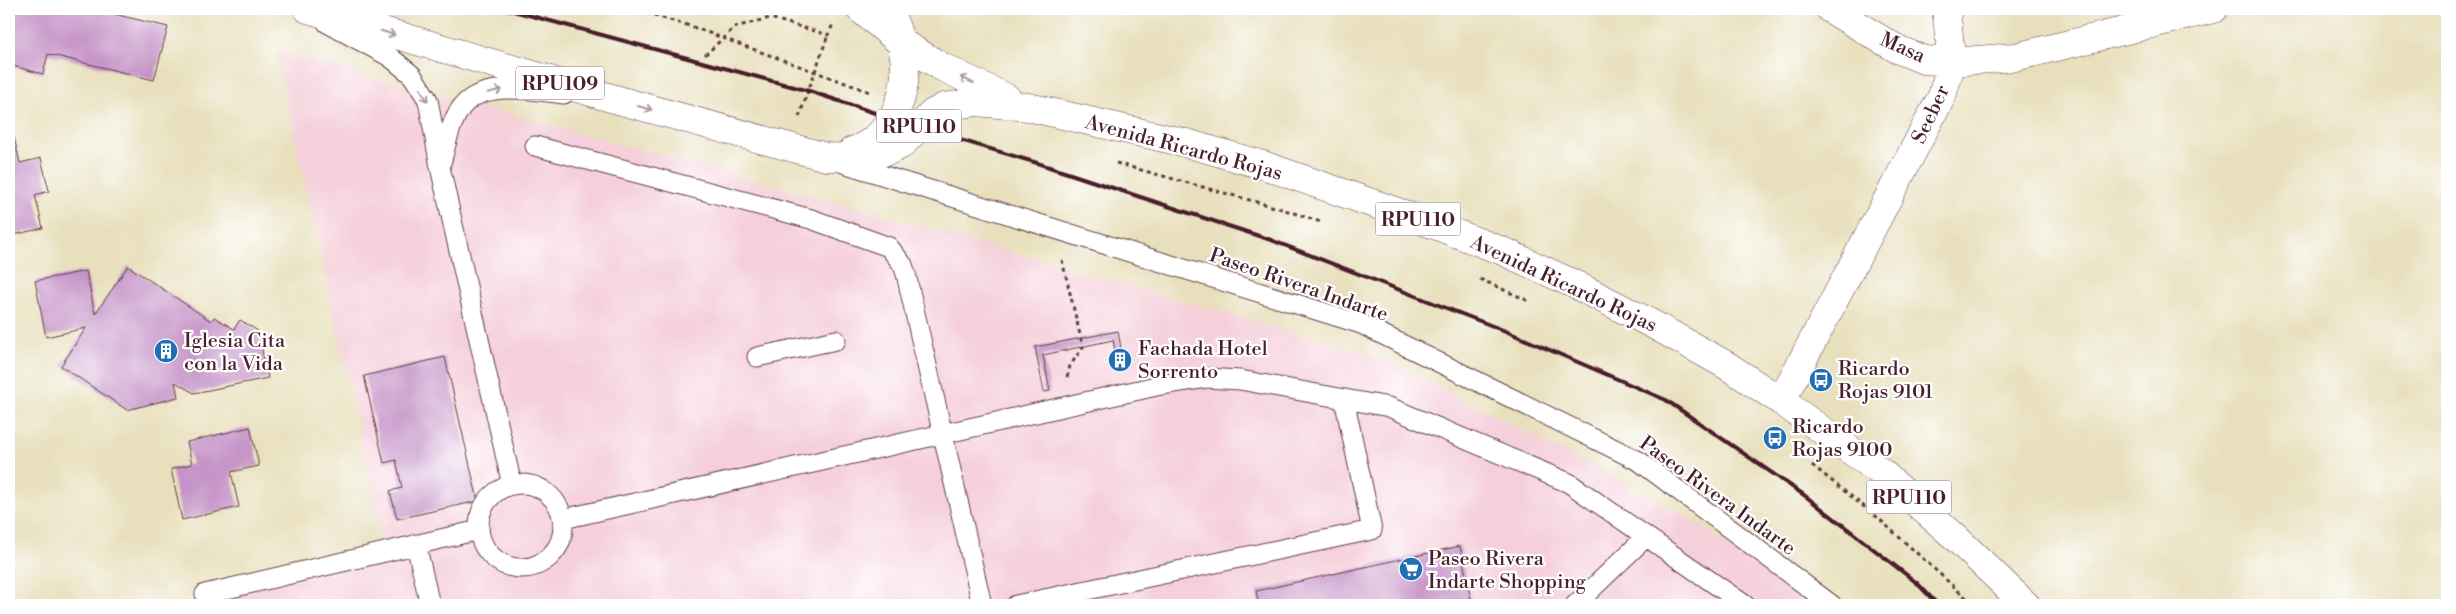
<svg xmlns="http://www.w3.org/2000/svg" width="2456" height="614" viewBox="0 0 2456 614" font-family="'Libre Bodoni',serif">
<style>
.built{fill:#f5cfda}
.building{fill:#c694c8}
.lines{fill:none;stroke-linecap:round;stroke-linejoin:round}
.lane-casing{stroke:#623c41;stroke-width:21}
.street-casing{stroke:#623c41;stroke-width:29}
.primary-casing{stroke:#623c41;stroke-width:29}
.path{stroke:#623c41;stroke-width:3;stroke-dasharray:4 4;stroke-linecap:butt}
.lane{stroke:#fff;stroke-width:19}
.street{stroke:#fff;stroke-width:28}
.primary{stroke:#fff;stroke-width:28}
.rail{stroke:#4a1f2b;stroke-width:4}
.oneway{stroke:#ae9aa0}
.labels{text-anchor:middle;stroke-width:4.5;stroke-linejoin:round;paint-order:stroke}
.shield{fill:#fff;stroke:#80626b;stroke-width:1}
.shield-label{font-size:19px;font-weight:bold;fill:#4a1f2b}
.street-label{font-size:20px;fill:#4a1f2b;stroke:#fff}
.poi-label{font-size:20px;fill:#4a1f2b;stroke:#fff;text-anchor:start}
</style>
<rect width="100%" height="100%" fill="#fff"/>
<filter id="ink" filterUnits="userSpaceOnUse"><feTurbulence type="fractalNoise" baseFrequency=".02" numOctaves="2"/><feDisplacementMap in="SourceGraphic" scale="10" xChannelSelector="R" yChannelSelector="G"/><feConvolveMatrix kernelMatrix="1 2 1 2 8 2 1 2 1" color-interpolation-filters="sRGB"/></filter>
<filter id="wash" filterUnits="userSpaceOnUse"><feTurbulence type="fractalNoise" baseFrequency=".0096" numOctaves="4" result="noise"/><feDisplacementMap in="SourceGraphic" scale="20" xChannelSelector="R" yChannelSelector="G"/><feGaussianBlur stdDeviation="1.12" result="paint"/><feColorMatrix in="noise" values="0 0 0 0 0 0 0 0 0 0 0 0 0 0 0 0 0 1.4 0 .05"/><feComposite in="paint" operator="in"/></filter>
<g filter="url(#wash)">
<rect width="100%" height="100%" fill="#e8e0bd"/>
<path class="built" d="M 276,51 L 885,216 L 1385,359 L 1690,518 L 1810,605 L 179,605 L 380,559 L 379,519 Z"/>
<g id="blocks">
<path class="building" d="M 9,9 L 93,9 L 168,27 L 154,80 L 48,54 L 43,74 L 9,65 Z
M 9,116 L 20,163 L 41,158 L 49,191 L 35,195 L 43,228 L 9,236 Z
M 128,266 L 211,321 L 214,317 L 234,329 L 240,320 L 258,331 L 268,378 L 194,393 L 175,382 L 178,397 L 127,410 L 61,366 L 86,328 L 46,337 L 35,281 L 86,271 L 95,314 Z
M 1118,331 L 1124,365 L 1118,366 L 1113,340 L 1043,355 L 1050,391 L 1044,392 L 1035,347 Z
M 445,357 L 478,501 L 397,519 L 390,491 L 402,488 L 396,460 L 384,463 L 364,376 Z
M 250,427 L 259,466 L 231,472 L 239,507 L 182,520 L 171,469 L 192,464 L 187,442 Z
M 1460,546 L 1472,605 L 1259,605 L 1256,591 Z"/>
</g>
</g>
<g filter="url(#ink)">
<use href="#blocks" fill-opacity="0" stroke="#623c41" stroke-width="1"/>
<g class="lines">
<g class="lane-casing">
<path id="lane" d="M 327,23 L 390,57 L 412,75 L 428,100 L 440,167 L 512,485
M 535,146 L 811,219 L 889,247 L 903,265 L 906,274 L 982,605
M 441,163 C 446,146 450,123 461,108 C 482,79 534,91 564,94
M 843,163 L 1361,324 L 1639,461 L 1832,605
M 757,357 L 836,340
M479 526a42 42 0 1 1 84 0a42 42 0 1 1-84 0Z
M 563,519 L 1161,385 L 1206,378 L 1240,380 L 1389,407 L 1569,483 L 1745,605
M 416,544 L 430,605
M 208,605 L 205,594 L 479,530
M 1016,605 L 1372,530 L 1344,399
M 1575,605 L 1646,537"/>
</g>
<g class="street-casing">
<path id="street" d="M 1830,9 L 1897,49 L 1924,60 L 1952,62 L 2015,57 L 2214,9
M 1781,401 L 1942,96 L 1952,62 L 1946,9"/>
</g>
<g class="primary-casing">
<path id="primary" d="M 308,9 L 618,100 L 826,157 L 863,158 L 891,150 L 901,145 L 933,113 L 944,107 L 976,102 L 999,104 L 1028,107 L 1186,143 L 1266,166 L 1429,223 L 1505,252 L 1578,286 L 1654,325 L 1726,365 L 1781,401 L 1881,472 L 1954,536 L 2026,605
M 860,9 L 899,41 L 942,67 L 1007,98
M 852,151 C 888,139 906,102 905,65 C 904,46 895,26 889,9"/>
</g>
<path class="path" d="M 631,9 L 690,26 L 870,92
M 705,55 L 735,27 L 770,18 L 828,35 L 833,24
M 799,117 L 828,35
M 1116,163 L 1282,209 L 1321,222
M 1062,260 L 1083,347 L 1070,366 L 1067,377
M 1480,279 L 1531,302
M 1812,465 L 1877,517 L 1974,605"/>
<use href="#lane" class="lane"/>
<use href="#street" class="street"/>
<use href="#primary" class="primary"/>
<path class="rail" d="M 506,9 L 809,91 L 917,127 L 1034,162 L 1271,240 L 1503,330 L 1666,400 L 1804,495 L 1917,583 L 1938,605"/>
</g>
<defs><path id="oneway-shaft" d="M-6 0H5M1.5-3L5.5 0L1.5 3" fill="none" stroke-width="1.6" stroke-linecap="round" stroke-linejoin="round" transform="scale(1.25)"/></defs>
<g class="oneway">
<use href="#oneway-shaft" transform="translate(388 33) rotate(17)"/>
<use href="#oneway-shaft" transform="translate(967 80) rotate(-154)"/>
<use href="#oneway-shaft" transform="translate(495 91) rotate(-14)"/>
<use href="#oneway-shaft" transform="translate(424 95) rotate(60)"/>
<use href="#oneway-shaft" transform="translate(645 108) rotate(16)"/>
</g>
</g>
<defs>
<g id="building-disc" transform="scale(1.25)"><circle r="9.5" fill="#1f6fb2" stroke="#fff"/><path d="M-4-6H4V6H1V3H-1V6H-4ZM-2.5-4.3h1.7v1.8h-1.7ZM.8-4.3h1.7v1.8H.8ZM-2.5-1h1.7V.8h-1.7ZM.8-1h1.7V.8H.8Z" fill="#fff"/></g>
<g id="bus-disc" transform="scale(1.25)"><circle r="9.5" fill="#1f6fb2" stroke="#fff"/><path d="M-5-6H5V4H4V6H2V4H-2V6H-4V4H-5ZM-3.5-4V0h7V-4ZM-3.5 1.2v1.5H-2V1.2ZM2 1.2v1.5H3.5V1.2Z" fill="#fff"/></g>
<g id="supermarket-disc" transform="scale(1.25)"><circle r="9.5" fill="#1f6fb2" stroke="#fff"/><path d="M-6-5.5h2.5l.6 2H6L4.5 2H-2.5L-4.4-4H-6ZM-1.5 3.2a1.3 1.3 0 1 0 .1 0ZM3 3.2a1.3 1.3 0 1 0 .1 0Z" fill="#fff"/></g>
</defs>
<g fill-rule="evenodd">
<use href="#building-disc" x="166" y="351"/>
<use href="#building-disc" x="1120" y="360"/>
<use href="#bus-disc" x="1821" y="380"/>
<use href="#bus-disc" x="1775" y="438"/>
<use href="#supermarket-disc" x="1411" y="569"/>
</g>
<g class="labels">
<g class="shield">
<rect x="516" y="66.5" width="88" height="33" rx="4"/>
<rect x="876.5" y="109.5" width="85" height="33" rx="4"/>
<rect x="1375.5" y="202.5" width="85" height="33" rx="4"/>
<rect x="1866.5" y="480.5" width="85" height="33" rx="4"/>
</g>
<g class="shield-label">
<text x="560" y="90">RPU109</text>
<text x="919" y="133">RPU110</text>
<text x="1418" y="226">RPU110</text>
<text x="1909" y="504">RPU110</text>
</g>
<g class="street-label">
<text transform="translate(1903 47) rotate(24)" y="7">Masa</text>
<text transform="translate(1930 114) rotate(-65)" y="7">Seeber</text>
<text transform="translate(1184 147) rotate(15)" y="7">Avenida Ricardo Rojas</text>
<text transform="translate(1564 283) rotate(25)" y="7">Avenida Ricardo Rojas</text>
<text transform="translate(1299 284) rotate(19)" y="7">Paseo Rivera Indarte</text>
<text transform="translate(1718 495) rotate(36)" y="7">Paseo Rivera Indarte</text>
</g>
<g class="poi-label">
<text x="184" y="347">Iglesia Cita<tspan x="184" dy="23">con la Vida</tspan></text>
<text x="1138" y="355">Fachada Hotel<tspan x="1138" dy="23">Sorrento</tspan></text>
<text x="1838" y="375">Ricardo<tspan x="1838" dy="23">Rojas 9101</tspan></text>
<text x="1792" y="433">Ricardo<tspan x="1792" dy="23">Rojas 9100</tspan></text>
<text x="1428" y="565">Paseo Rivera<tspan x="1428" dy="23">Indarte Shopping</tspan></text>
</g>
</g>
<rect width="2456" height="614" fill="none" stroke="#fff" stroke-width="30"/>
</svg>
